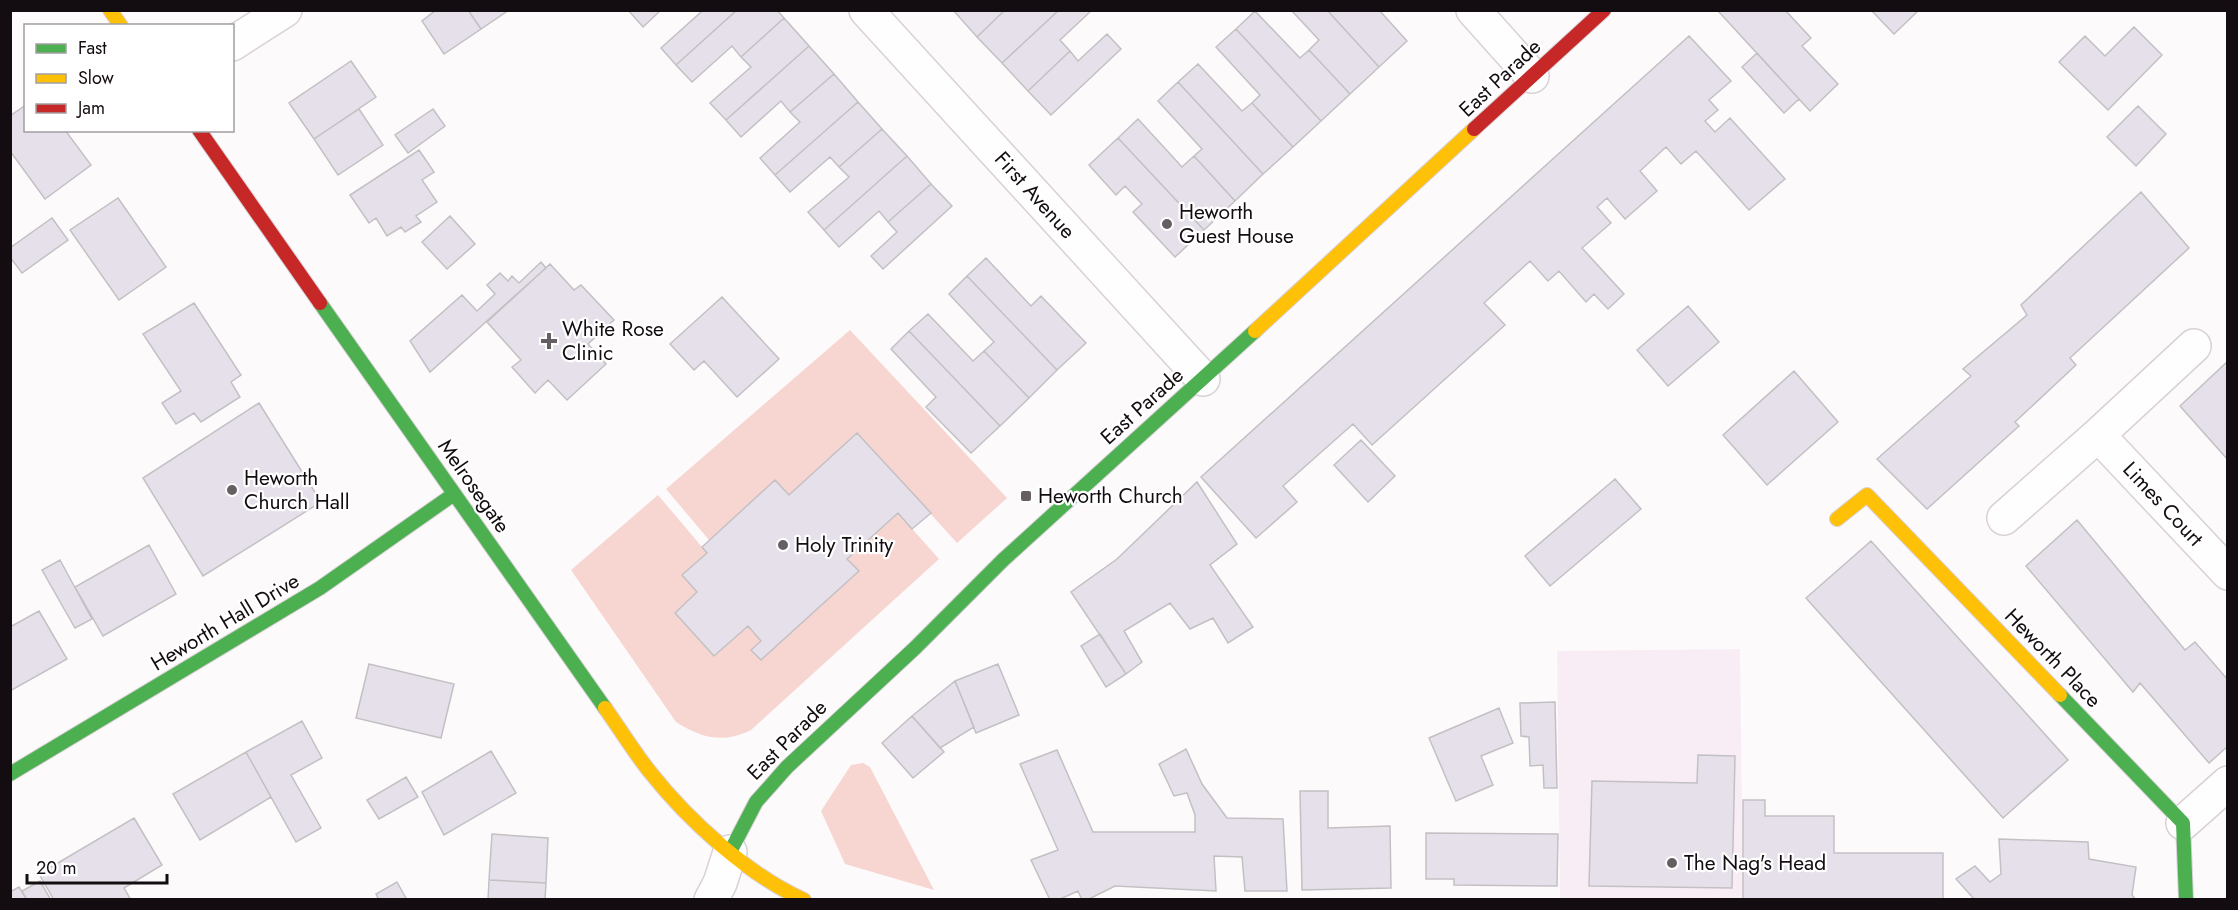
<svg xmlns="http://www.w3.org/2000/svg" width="2238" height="910" viewBox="0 0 2238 910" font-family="Jost,sans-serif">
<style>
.built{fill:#f8edf4}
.green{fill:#f7d6d1}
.building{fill:#e6e0ea;stroke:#c3c0c4;stroke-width:1.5}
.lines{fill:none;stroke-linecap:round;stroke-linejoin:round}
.street-casing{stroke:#d8d1d6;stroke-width:36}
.fast-casing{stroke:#d8d1d6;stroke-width:16}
.slow-casing{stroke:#d8d1d6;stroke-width:16}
.jam-casing{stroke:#d8d1d6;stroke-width:16}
.street{stroke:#fffeff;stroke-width:33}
.fast{stroke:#4caf50;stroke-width:14}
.slow{stroke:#ffc107;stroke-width:14}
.jam{stroke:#c62828;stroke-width:14}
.poi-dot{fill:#655f63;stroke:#fff;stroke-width:2}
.labels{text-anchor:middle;stroke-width:4.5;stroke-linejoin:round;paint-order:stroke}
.street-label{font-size:21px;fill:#130c11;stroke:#fff}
.poi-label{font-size:21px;fill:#130c11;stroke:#fff;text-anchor:start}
</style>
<rect width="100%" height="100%" fill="#fdfafc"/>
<path class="built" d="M 1740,649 L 1743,899 L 1560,899 L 1557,651 Z"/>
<path class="green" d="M 850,330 L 1007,498 L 957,543 L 857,433 L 789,495 L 775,480 L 709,540 L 666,489 Z
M 658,495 L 707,553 L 682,575 L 697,592 L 675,613 L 714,656 L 748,626 L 761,641 L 752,650 L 761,660 L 858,571 L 847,559 L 898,513 L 939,559 L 751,730 C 723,744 701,738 676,722 L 571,570 Z
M 863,763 L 870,767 L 934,890 L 845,864 L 821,811 L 851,765 Z"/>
<path class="building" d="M 436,10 L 468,10 L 481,29 L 444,54 L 422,21 Z
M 468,10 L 509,10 L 481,29 Z
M 628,10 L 661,10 L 643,27 Z
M 700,10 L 737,10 L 676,65 L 661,48 L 701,12 Z
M 737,10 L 777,10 L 784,18 L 741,57 L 732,46 L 692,82 L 676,65 Z
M 953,10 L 1005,10 L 977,37 Z
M 1005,10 L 1059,10 L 1002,63 L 977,37 Z
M 1059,10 L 1092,10 L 1060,40 L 1070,51 L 1028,91 L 1002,63 Z
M 1291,10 L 1327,10 L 1379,67 L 1350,94 L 1309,50 L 1319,40 Z
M 1327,10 L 1379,10 L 1407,41 L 1379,67 Z
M 1721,10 L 1785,10 L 1811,38 L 1802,46 L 1838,84 L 1810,111 L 1719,12 Z
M 1871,10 L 1919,10 L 1894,34 Z
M 1255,11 L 1300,58 L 1309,50 L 1350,94 L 1321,121 L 1236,29 Z
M 784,18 L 809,46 L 726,120 L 710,103 L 751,67 L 741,57 Z
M 2134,27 L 2162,55 L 2108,110 L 2059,62 L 2085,36 L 2105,56 Z
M 1236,29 L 1321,121 L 1293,147 L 1252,103 L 1260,95 L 1216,47 Z
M 1107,34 L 1121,49 L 1051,115 L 1028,91 L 1070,51 L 1078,61 Z
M 1689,36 L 1731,81 L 1709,100 L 1718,110 L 1705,121 L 1715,132 L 1730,118 L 1785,179 L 1749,210 L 1696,151 L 1681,164 L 1666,147 L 1640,171 L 1657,191 L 1625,219 L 1607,198 L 1597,207 L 1611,223 L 1582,248 L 1624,294 L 1608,309 L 1594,294 L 1586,302 L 1559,271 L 1548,281 L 1530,261 L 1484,303 L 1505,325 L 1372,445 L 1353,424 L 1283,486 L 1297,502 L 1256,538 L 1201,477 Z
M 809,46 L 834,74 L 790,112 L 781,101 L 741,137 L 726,120 Z
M 1757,53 L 1799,99 L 1784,113 L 1742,67 Z
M 351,61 L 376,97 L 314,139 L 289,103 Z
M 1198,64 L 1242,111 L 1252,103 L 1293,147 L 1263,174 L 1178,82 Z
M 834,74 L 858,102 L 775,175 L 760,158 L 800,122 L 790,112 Z
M 1178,82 L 1263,174 L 1235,201 L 1194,156 L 1202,149 L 1158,101 Z
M 858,102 L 882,129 L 839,167 L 830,157 L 790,192 L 775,175 Z
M 26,105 L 26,130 L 65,130 L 91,165 L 45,199 L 10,151 L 10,116 Z
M 2138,106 L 2166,134 L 2136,166 L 2107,137 Z
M 359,109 L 383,145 L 338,175 L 314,139 Z
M 433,109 L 445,126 L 408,153 L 395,135 Z
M 1138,119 L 1182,167 L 1194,156 L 1235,201 L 1204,230 L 1118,138 Z
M 882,129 L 907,156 L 824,230 L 808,212 L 849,177 L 839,167 Z
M 1118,138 L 1204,230 L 1175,257 L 1133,212 L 1142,204 L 1125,186 L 1116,195 L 1089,165 Z
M 419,150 L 434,172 L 422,180 L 437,202 L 416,216 L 421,222 L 405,232 L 401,227 L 387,236 L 376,218 L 369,223 L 350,195 Z
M 907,156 L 931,184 L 888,222 L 879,211 L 839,247 L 824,230 Z
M 931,184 L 952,206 L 883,269 L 871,256 L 897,232 L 888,222 Z
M 2141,192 L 2189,248 L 2070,358 L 2076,365 L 2015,422 L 2019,426 L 1927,509 L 1877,459 L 1971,376 L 1963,369 L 2027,315 L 2021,305 Z
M 118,198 L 166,267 L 119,300 L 70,230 Z
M 450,216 L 475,244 L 447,269 L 422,242 Z
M 52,218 L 68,240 L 22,273 L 10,257 L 10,248 Z
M 986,258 L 1031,306 L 1041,296 L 1086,343 L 1057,370 L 967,276 Z
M 541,262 L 546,268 L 430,372 L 410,341 L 462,295 L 477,311 L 495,294 L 487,285 L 500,273 L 508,281 L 512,276 L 519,283 Z
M 550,264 L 574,290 L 581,285 L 614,320 L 588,344 L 606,364 L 567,400 L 548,380 L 535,393 L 512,367 L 521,360 L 487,322 Z
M 967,276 L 1057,370 L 1029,398 L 984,351 L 994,342 L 949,294 Z
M 722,297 L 779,359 L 737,397 L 704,361 L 694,370 L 670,344 Z
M 194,303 L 241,375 L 231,382 L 240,397 L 201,422 L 194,413 L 176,424 L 162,403 L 181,391 L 143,334 Z
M 1688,306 L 1719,342 L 1668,386 L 1637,350 Z
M 928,314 L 973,361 L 984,351 L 1029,398 L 1000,426 L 909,331 Z
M 909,331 L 1000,426 L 971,453 L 926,407 L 936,397 L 891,349 Z
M 2228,361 L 2228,460 L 2180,406 Z
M 1794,371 L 1838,422 L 1767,485 L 1723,435 Z
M 259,403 L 321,502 L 203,576 L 143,478 Z
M 857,433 L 931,513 L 912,529 L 898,513 L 847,559 L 859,571 L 761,660 L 751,650 L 761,641 L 748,626 L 714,656 L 675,613 L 697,592 L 682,575 L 707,553 L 702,547 L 775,480 L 789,495 Z
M 1361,440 L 1395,476 L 1368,502 L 1334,465 Z
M 1615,479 L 1641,509 L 1550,586 L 1525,556 Z
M 1197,482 L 1237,544 L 1210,565 L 1253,627 L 1228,643 L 1213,618 L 1190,629 L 1170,603 L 1124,631 L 1142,662 L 1126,674 L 1071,592 L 1117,559 Z
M 2077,520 L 2185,650 L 2195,642 L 2228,680 L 2228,746 L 2209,763 L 2140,683 L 2133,692 L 2026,566 Z
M 1871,541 L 2068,760 L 2003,818 L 1806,598 Z
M 149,545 L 176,594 L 103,636 L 75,587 Z
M 60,560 L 92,619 L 75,628 L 42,570 Z
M 39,611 L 67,659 L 10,691 L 10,627 Z
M 1100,634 L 1126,674 L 1106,687 L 1081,646 Z
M 369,664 L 454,684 L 441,738 L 356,718 Z
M 998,664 L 1019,715 L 976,733 L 955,681 Z
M 955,681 L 974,727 L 940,748 L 912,716 Z
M 1555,702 L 1557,788 L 1544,788 L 1543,765 L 1530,766 L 1529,737 L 1521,736 L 1520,703 Z
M 1499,708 L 1513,743 L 1481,756 L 1493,785 L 1456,801 L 1429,738 Z
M 912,716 L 944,752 L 913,778 L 882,743 Z
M 302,721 L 322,758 L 291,775 L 321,828 L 296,842 L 246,752 Z
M 1186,749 L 1202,784 L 1227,818 L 1283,819 L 1287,891 L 1245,891 L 1242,857 L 1214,856 L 1216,891 L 1115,886 L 1087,900 L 1082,900 L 1078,891 L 1058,900 L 1050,900 L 1031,860 L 1058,850 L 1020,764 L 1057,750 L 1093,832 L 1195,832 L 1195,815 L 1187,793 L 1174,796 L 1159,764 Z
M 491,751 L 516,793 L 444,835 L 422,792 Z
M 246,752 L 271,797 L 200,840 L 173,794 Z
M 1698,755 L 1735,756 L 1732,888 L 1589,886 L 1592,781 L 1697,783 Z
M 406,777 L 418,797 L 379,819 L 367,800 Z
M 1300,791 L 1328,791 L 1328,828 L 1390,826 L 1391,888 L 1302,890 Z
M 1743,800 L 1765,800 L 1765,816 L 1834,816 L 1834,853 L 1943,853 L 1943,900 L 1743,900 Z
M 134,818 L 162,865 L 124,888 L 131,900 L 54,900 L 39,874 Z
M 1426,833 L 1558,834 L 1557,886 L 1454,885 L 1454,879 L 1426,879 Z
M 492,834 L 548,838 L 546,883 L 489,880 Z
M 1999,839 L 2088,842 L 2089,859 L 2136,867 L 2132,895 L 2136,900 L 1975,900 L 1956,879 L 1975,866 L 1990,882 L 2001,874 Z
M 489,880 L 546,883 L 545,900 L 488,900 Z
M 40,881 L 51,900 L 27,900 L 22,891 Z
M 397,882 L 407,900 L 379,900 L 376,894 Z
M 19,887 L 27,900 L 10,900 L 10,892 Z"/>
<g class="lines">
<g class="street-casing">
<path id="street" d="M 866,10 L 1203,379
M 1473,10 L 1532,76
M 232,44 L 285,10
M 2098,435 L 2194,346
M 2004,518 L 2098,435 L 2228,573
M 2183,823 L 2228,783
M 711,900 L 720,883 L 730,852"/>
</g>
<g class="fast-casing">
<path id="fast" d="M 320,303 L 605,708
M 2060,695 L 2183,823 L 2186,900
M 10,774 L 320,588 L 454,494
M 730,852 L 756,802 L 787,767 L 915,648 L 1003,560 L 1255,331"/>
</g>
<g class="slow-casing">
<path id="slow" d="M 110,10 L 121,26
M 1255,331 L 1474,129
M 1837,519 L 1867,495 L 2060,695
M 605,708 C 620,729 634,752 650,772 C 688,820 748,875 804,900"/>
</g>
<g class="jam-casing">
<path id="jam" d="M 1474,129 L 1604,10
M 199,130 L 320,303"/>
</g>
<use href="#street" class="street"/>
<use href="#fast" class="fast"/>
<use href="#slow" class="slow"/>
<use href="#jam" class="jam"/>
</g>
<g class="poi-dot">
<circle cx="1167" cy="224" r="6"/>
<path d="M546 332h6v6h6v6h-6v6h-6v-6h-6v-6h6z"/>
<circle cx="232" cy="490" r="6"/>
<rect x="1020" y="490" width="12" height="12" rx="3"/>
<circle cx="783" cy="545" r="6"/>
<circle cx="1672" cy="863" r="6"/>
</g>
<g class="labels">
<g class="street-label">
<text transform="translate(1500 78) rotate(-43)" y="7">East Parade</text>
<text transform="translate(1035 195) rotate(48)" y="7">First Avenue</text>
<text transform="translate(1142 406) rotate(-42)" y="7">East Parade</text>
<text transform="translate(474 486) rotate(55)" y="7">Melrosegate</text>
<text transform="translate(2163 504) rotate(47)" y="7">Limes Court</text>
<text transform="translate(225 622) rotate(-31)" y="7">Heworth Hall Drive</text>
<text transform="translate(2053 658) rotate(46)" y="7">Heworth Place</text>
<text transform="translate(787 740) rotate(-45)" y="7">East Parade</text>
</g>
<g class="poi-label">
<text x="1179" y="219">Heworth<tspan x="1179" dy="24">Guest House</tspan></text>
<text x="562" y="336">White Rose<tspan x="562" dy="24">Clinic</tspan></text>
<text x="244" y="485">Heworth<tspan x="244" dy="24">Church Hall</tspan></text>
<text x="1038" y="503">Heworth Church</text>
<text x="795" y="552">Holy Trinity</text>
<text x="1684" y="870">The Nag's Head</text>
</g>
</g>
<rect width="2238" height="910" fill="none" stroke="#130c11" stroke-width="24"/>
<rect x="24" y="24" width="210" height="108" fill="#ffffff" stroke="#a19ea0" stroke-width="1.5"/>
<rect x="36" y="44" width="30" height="9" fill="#4caf50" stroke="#a19ea0" stroke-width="1.5"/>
<text x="78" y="54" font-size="18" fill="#130c11">Fast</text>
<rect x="36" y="74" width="30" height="9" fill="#ffc107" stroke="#a19ea0" stroke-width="1.5"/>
<text x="78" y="84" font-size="18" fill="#130c11">Slow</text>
<rect x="36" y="104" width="30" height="9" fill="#c62828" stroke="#a19ea0" stroke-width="1.5"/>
<text x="78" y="114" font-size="18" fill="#130c11">Jam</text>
<path d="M27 874v9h140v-9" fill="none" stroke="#130c11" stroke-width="3"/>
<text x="36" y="874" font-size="18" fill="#130c11" stroke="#ffffff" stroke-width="4.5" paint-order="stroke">20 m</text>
</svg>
